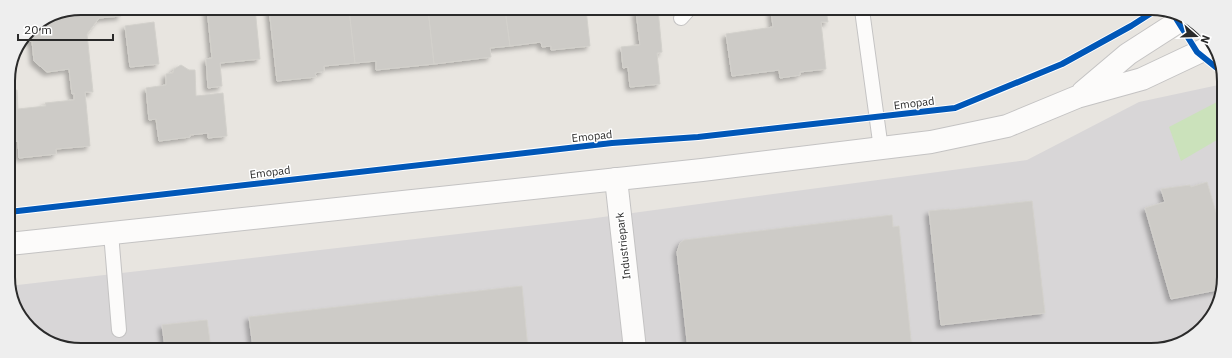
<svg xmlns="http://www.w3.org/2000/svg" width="1232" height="358" viewBox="0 0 1232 358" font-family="'IBM Plex Sans',sans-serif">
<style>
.industrial{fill:#d8d6d7}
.green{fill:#cbe2bb}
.building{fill:#cdcbc7;stroke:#d3d1cc;filter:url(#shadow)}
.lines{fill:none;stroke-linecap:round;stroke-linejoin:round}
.lane-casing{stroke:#c4c3c3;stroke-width:16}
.street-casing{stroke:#c4c3c3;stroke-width:24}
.secondary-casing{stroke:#c4c3c3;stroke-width:24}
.lane{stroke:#fcfbfa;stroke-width:14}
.street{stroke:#fcfbfa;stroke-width:22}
.secondary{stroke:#fcfbfa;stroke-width:22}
.cycleway-casing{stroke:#fff;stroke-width:8}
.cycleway{stroke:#0057b8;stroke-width:6}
.labels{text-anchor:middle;stroke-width:3;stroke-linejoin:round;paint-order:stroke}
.street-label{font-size:11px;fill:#2a2a2a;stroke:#fff}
.rim{fill:none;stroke:#2a2a2a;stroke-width:2}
</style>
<defs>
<filter id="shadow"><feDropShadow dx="-3.5" dy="3.5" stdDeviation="2" flood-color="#0004"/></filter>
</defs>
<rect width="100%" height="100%" fill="#e8e5e0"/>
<path class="industrial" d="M 1223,84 L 1222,296 L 1196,335 L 1156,350 L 62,348 L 26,325 L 9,291 L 9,286 L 588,219 L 1027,160 L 1139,102 Z"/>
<path class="green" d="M 1222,101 L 1222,137 L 1181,161 L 1169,127 L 1217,102 Z"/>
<path class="building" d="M 81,8 L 120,8 L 121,16 L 99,18 L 87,34 L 93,92 L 85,92 L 90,146 L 56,149 L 56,154 L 19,158 L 18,141 L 9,142 L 8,76 L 9,74 L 11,91 L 17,90 L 18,109 L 46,106 L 45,103 L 74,100 L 74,93 L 72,94 L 69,69 L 47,72 L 34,61 L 32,41 L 24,41 L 29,29 L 53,13 Z
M 207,8 L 255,8 L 260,59 L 220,63 L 222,86 L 208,88 L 206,59 L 212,58 Z
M 269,8 L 349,9 L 355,63 L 324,66 L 324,71 L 315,73 L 316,77 L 277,81 Z
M 349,9 L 428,9 L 434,64 L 376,70 L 376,61 L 355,63 Z
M 428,9 L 505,9 L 510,46 L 490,48 L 491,57 L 434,64 Z
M 505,9 L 586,9 L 590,46 L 551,50 L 551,46 L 542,47 L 541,42 L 510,46 Z
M 658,9 L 662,52 L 657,53 L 660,84 L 630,87 L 628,67 L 623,68 L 621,47 L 640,45 L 636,11 Z
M 771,10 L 826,10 L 828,22 L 821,22 L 826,69 L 800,72 L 800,75 L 780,78 L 779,70 L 732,76 L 726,34 L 773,27 Z
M 154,22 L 159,64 L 130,67 L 125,26 Z
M 181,65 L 189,70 L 195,70 L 196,96 L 223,93 L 227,136 L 208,138 L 208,133 L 190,135 L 190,137 L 159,141 L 156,119 L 149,120 L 146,88 L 166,85 L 166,74 L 173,73 L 174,69 Z
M 1207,182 L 1222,232 L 1222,289 L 1171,299 L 1145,208 L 1165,202 L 1161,189 L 1190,185 L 1191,187 Z
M 1032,201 L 1045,313 L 941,325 L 929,211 L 949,209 L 950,210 Z
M 892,215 L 893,227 L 899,226 L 912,349 L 688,349 L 677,252 L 680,243 L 684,240 Z
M 522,286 L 528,349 L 253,348 L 249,317 Z
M 207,320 L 211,348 L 165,348 L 162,325 Z"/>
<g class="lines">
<g class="lane-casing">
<path id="lane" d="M 862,10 L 881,149
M 681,18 L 689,9
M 111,233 L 119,330"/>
</g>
<g class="street-casing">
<path id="street" d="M 616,179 L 635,349"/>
</g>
<g class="secondary-casing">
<path id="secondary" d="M 1083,92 L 1128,54 L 1184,18
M 9,244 L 702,170 L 931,142 L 1007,126 L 1077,97 L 1142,79 L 1212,46"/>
</g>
<use href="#lane" class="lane"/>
<use href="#street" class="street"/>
<use href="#secondary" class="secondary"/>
<g class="cycleway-casing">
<path id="cycleway" d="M 1172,12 L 1197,52 L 1223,73
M 9,212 L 612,143 L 698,137 L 955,108 L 1062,64 L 1131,26 L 1156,10"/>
</g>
<use href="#cycleway" class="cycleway"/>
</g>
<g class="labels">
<g class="street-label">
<text transform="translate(914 103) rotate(-7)" y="4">Emopad</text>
<text transform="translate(592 136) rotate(-6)" y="4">Emopad</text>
<text transform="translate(270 172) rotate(-7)" y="4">Emopad</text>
<text transform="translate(623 246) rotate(-96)" y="4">Industriepark</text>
</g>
</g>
<path d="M0 0H1232V358H0ZM81 15H1151A66 66 0 0 1 1217 81V277A66 66 0 0 1 1151 343H81A66 66 0 0 1 15 277V81A66 66 0 0 1 81 15Z" fill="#eee" fill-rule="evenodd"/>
<path class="rim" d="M81 15H1151A66 66 0 0 1 1217 81V277A66 66 0 0 1 1151 343H81A66 66 0 0 1 15 277V81A66 66 0 0 1 81 15Z"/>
<g transform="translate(1196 36) rotate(110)" stroke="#ffffff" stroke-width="3" paint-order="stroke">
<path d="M0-3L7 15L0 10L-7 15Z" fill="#2a2a2a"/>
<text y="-6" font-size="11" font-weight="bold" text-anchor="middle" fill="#2a2a2a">N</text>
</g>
<path d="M18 34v6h95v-6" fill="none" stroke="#2a2a2a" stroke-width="2"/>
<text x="24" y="34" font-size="12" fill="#2a2a2a" stroke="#ffffff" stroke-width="3" paint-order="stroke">20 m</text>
</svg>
